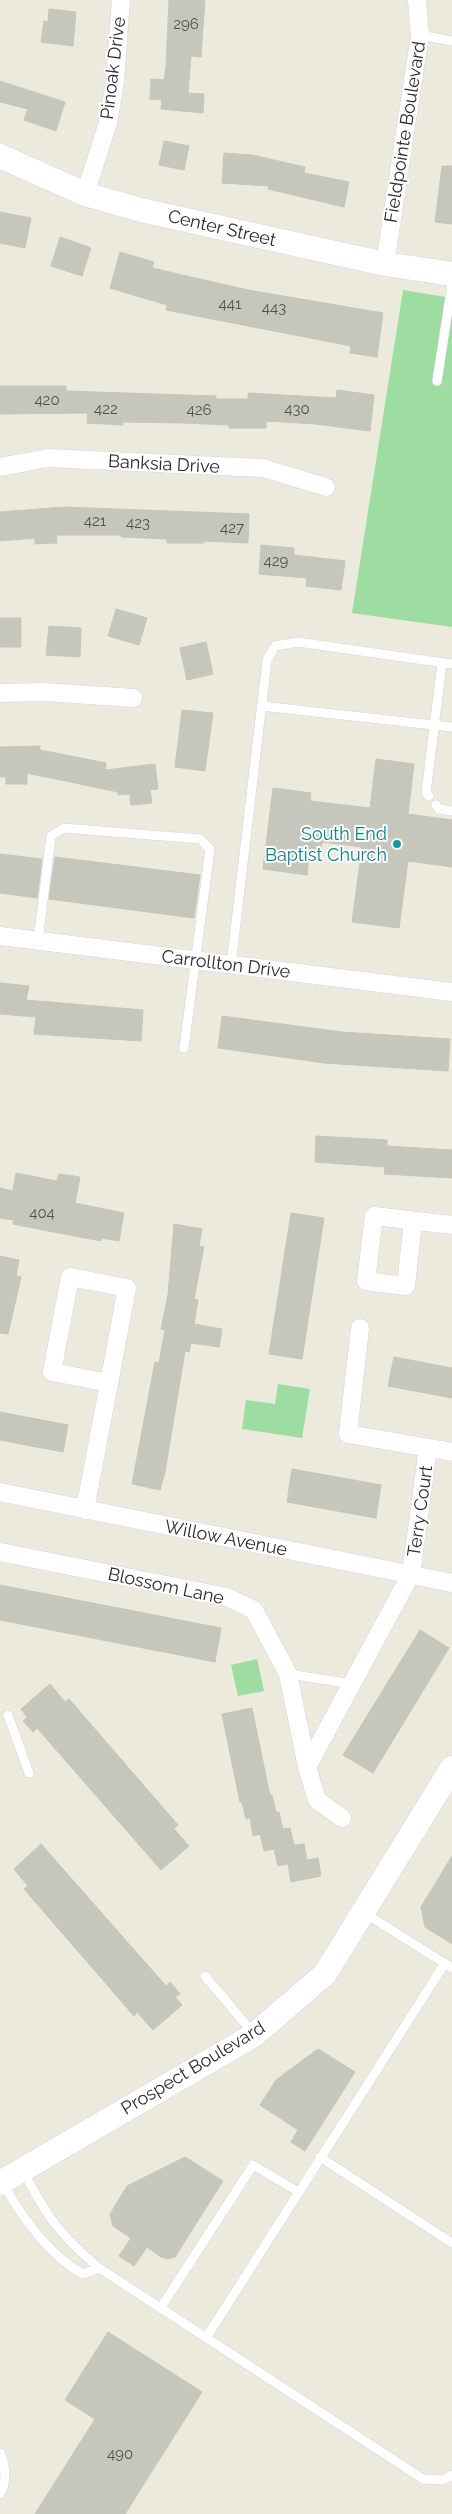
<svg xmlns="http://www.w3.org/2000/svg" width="452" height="2514" viewBox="0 0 452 2514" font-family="Raleway,sans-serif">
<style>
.green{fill:#9edda1}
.building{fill:#c6c7bc;stroke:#c6c6b7}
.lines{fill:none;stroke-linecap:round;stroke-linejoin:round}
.lane-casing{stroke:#d5d2e2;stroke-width:10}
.street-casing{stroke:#d5d2e2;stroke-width:19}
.secondary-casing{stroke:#d5d2e2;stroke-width:25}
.lane{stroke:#fff;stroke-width:9}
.street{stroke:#fff;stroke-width:18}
.secondary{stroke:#fff;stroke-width:24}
.culture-dot{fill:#0f9aa8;stroke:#fff;stroke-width:2}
.labels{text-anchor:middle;stroke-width:4;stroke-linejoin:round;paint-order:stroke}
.number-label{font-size:15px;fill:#51514e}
.street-label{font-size:18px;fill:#2a2a2a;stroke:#fff}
.culture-label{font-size:18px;fill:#0d838f;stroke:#fff;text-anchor:end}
</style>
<rect width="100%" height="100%" fill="#ebeadd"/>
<path class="green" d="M 403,290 L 452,298 L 452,627 L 352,613 Z
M 278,1384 L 310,1389 L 302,1438 L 242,1429 L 246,1400 L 275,1404 Z
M 257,1659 L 264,1691 L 238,1696 L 231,1665 Z"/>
<path class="building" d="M 169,0 L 205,0 L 201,57 L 191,56 L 188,93 L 204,94 L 203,113 L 161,109 L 162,100 L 150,99 L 151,79 L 164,80 L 166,67 Z
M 49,9 L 76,12 L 73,46 L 41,42 L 44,21 L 48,22 Z
M 0,81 L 65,102 L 56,131 L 24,120 L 28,109 L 0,102 Z
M 164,141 L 189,146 L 184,170 L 159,165 Z
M 224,153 L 252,155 L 305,167 L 304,173 L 349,182 L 344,207 L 268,189 L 269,186 L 222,183 Z
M 442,166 L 452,166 L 452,224 L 435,222 Z
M 0,212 L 31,218 L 25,248 L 0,243 Z
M 60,237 L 91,248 L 82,276 L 51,266 Z
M 120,252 L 154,262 L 152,268 L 248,290 L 383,313 L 377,357 L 350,353 L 351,346 L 166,310 L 167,305 L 110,288 Z
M 0,386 L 66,386 L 66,391 L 216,396 L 216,399 L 248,399 L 248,393 L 336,398 L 337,390 L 374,395 L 370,431 L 315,424 L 266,421 L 266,428 L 229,428 L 229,425 L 182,423 L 123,422 L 123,425 L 87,423 L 88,413 L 0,414 Z
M 64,507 L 249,514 L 248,543 L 204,541 L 204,543 L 167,543 L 167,539 L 121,537 L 121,535 L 56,535 L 57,543 L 35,544 L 35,538 L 0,541 L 0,512 Z
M 261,545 L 294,548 L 294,555 L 345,561 L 341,590 L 306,586 L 307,578 L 259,574 Z
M 116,609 L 147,618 L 139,645 L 108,636 Z
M 0,618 L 21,618 L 21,647 L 0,647 Z
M 49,626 L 81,628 L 80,657 L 46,655 Z
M 206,642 L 213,674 L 187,680 L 180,648 Z
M 182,710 L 213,713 L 205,771 L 175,767 Z
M 40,746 L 40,750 L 106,763 L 105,770 L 155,764 L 158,789 L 150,790 L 152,803 L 131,805 L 130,794 L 118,795 L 118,792 L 27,773 L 27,784 L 6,784 L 6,777 L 0,777 L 0,747 Z
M 376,759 L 414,764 L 408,814 L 452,820 L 452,867 L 408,861 L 399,928 L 352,922 L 362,847 L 322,842 L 320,855 L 309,854 L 307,875 L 263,869 L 273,788 L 311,793 L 310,801 L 370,808 Z
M 0,854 L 42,859 L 37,898 L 0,893 Z
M 55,857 L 200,875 L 194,918 L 49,899 Z
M 0,983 L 29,986 L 26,1000 L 143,1010 L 141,1041 L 34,1034 L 36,1017 L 0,1014 Z
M 222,1016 L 342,1032 L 450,1039 L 448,1071 L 324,1063 L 218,1048 Z
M 316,1136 L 387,1140 L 387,1146 L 452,1150 L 452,1178 L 384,1174 L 385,1167 L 315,1162 Z
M 16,1173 L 57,1181 L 59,1174 L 80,1177 L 75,1203 L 124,1213 L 119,1241 L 101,1238 L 101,1241 L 48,1231 L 13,1224 L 14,1220 L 0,1218 L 0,1188 L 13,1191 Z
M 291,1213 L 324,1218 L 302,1359 L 269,1354 Z
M 174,1224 L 202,1229 L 199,1246 L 204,1247 L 194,1299 L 198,1300 L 194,1324 L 222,1329 L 219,1347 L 191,1343 L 189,1352 L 185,1351 L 165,1472 L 160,1490 L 132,1484 L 155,1362 L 159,1363 L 165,1330 L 161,1329 L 168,1295 Z
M 0,1256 L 19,1260 L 16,1276 L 21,1277 L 8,1334 L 0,1333 Z
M 394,1357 L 452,1368 L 452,1398 L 388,1386 Z
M 0,1412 L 68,1425 L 63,1452 L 0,1440 Z
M 292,1469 L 381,1485 L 376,1518 L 287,1502 Z
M 0,1585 L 221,1628 L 215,1662 L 0,1620 Z
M 420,1630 L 449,1648 L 373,1773 L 343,1755 Z
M 50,1684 L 65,1702 L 69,1699 L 178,1825 L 174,1829 L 189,1846 L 161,1870 L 37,1728 L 33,1732 L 23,1721 L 27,1717 L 21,1709 Z
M 252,1708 L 270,1796 L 272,1795 L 276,1812 L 279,1812 L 283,1829 L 290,1828 L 294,1845 L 304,1844 L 307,1860 L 318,1858 L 321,1876 L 291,1882 L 288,1864 L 278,1866 L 274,1849 L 264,1851 L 260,1834 L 253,1836 L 250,1818 L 246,1819 L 242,1802 L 240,1802 L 222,1714 Z
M 41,1844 L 166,1986 L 170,1982 L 180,1994 L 175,1997 L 182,2005 L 153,2030 L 137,2012 L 134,2016 L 24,1889 L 28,1886 L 14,1869 Z
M 452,1856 L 452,1944 L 425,1927 L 421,1907 Z
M 318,2049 L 355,2072 L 305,2151 L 291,2142 L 298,2130 L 260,2105 L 276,2080 Z
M 185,2157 L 223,2181 L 175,2257 L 168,2259 L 161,2257 L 147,2247 L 134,2266 L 119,2256 L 131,2238 L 113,2226 L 110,2214 L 127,2186 Z
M 108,2332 L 202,2392 L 125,2514 L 35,2514 L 95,2419 L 65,2400 Z"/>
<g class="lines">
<g class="lane-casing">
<path id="lane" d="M 420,35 L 452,41
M 437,381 L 452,284
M 261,706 L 452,727
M 429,796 L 426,793 L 442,663
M 436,805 L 439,809 L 452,811
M 38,941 L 51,836 L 64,828 L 200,839 L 210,849 L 184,1048
M 231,965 L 267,660 L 275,646 L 298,642 L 452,664
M 288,1674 L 353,1684
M 8,1715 L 29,1773
M 363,1912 L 452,1968
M 205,1976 L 253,2033
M 320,2157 L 452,2243
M 23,2170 C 46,2216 60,2235 99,2268 L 423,2479 L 443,2480 L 452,2475
M 3,2184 C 22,2217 48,2255 83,2274 L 99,2268
M 160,2309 L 253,2165 L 297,2191
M 206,2338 L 445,1963
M 0,2453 C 6,2466 7,2482 0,2494"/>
</g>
<g class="street-casing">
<path id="street" d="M 85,194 L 108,123 L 115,81 L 121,0
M 385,264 L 420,35 L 417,0
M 0,467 L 48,458 L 263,468 L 326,487
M 0,693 L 45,692 L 133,698
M 0,936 L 452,992
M 413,1221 L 406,1286 L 366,1281 L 374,1216 L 452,1225
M 360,1328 L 348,1434 L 452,1452
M 0,1492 L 452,1583
M 85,1510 L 127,1288 L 70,1277 L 52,1372 L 109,1383
M 0,1552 L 227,1597 L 254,1610 L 288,1674 L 307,1767 L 317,1800 L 342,1818
M 307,1767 L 411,1574 L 428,1448"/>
</g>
<g class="secondary-casing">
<path id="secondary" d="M 0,156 L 85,194 L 141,210 L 385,264 L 452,274
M 0,2183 L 254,2035 L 325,1974 L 452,1768"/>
</g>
<use href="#lane" class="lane"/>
<use href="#street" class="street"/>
<use href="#secondary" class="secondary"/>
</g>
<circle class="culture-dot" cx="397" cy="844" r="5"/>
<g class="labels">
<g class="number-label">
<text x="186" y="29">296</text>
<text x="230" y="309">441</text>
<text x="274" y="313">443</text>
<text x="47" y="405">420</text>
<text x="106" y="414">422</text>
<text x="297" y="414">430</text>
<text x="199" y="415">426</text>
<text x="95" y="526">421</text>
<text x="138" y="528">423</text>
<text x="232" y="533">427</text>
<text x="276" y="566">429</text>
<text x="42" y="1218">404</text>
<text x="120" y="2459">490</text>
</g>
<g class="street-label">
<text transform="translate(113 68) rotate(-83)" y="6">Pinoak Drive</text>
<text transform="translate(405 132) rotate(-81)" y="6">Fieldpointe Boulevard</text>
<text transform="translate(222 228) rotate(13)" y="6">Center Street</text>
<text transform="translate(164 464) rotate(3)" y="6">Banksia Drive</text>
<text transform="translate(226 964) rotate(7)" y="6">Carrollton Drive</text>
<text transform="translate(420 1511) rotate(-82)" y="6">Terry Court</text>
<text transform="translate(226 1538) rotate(11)" y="6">Willow Avenue</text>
<text transform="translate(166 1586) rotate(12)" y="6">Blossom Lane</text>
<text transform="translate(193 2068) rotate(-31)" y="6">Prospect Boulevard</text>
</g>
<g class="culture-label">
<text x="387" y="840">South End<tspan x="387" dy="21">Baptist Church</tspan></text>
</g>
</g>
</svg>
